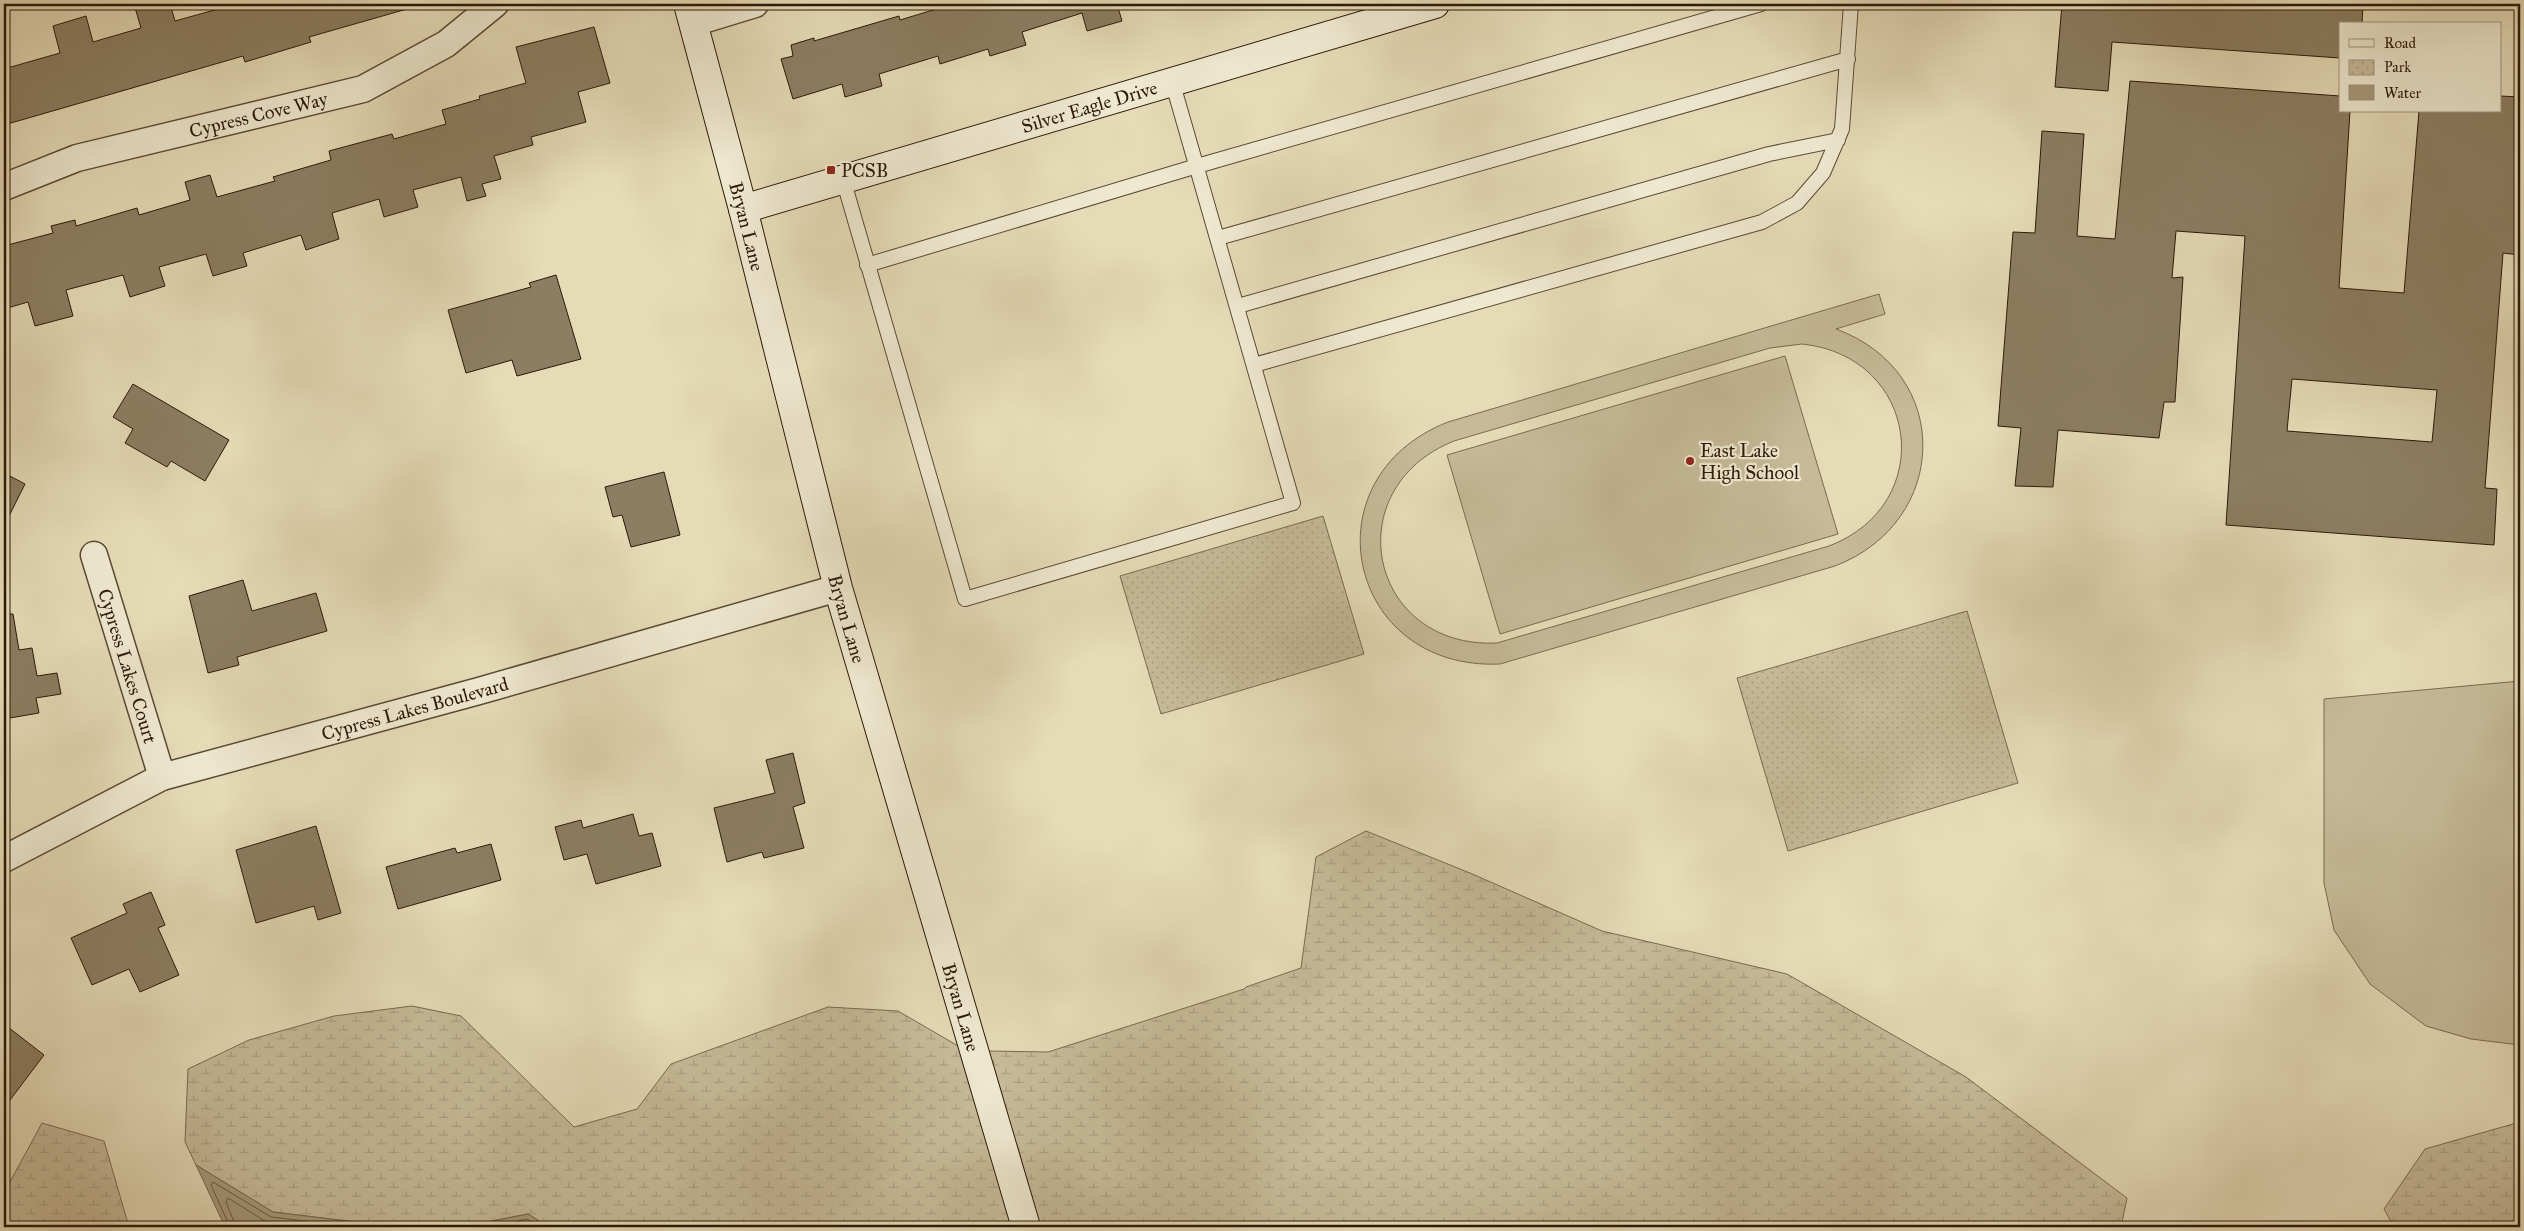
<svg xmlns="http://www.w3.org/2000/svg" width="2524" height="1231" viewBox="0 0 2524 1231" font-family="'IM FELL Great Primer',serif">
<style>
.grass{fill:#c6ba99;stroke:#796a51;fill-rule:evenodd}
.wetland{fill:url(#wetland-marsh);stroke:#796a51}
.park{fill:url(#park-dots);stroke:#796a51}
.water{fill:#a6997c;stroke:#75664e}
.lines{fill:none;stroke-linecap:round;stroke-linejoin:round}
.shore{stroke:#695942;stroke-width:1}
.building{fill:#8c7e63;stroke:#2c1909;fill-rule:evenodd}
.lane-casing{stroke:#5a4a34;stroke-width:16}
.street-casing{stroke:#5a4a34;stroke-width:29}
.secondary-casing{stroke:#2c1909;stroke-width:30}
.lane{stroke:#eee8d0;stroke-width:14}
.street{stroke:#eee8d0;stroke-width:26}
.secondary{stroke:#eee8d0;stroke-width:28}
.poi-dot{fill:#8f2418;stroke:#eee8d0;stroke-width:2}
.labels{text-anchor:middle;stroke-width:4.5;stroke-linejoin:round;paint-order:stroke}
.street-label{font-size:19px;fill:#2c1909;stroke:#eee8d0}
.poi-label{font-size:19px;fill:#2c1909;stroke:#eee8d0;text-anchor:start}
</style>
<defs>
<pattern id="wetland-marsh" width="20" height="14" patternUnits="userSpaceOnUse" patternTransform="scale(1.25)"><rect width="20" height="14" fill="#c6ba99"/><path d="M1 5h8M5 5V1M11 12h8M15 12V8" fill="none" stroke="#aa9f82"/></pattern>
<pattern id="park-dots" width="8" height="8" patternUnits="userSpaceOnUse" patternTransform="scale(1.25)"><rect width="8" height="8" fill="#c6ba99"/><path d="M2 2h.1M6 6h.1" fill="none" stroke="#aa9f82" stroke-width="1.8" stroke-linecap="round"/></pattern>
</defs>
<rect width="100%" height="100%" fill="#e5dbb7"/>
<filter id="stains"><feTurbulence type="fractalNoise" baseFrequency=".004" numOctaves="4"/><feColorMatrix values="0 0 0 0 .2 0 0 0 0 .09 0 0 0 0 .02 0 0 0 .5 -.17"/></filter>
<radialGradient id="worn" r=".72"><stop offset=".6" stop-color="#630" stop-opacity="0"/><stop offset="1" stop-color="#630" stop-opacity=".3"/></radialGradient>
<path class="grass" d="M 1879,294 L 1885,314 L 1836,329 C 1954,372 1950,522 1835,566 L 1500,664 C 1347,671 1305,478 1448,422 ZM 1802,344 C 1919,356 1939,504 1829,546 L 1497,643 C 1369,649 1335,489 1454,441 L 1770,348 Z
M 1785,356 L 1838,534 L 1500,634 L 1447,455 Z
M 2520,681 L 2520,1045 L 2471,1039 L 2426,1026 L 2370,984 L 2334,930 L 2324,883 L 2324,699 Z"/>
<path class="wetland" d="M 1366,831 L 1470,873 L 1602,931 L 1787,974 L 1966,1077 L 2127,1198 L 2121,1227 L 1040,1227 L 988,1051 L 1048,1052 L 1244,989 L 1246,987 L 1301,968 L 1316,857 Z
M 412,1006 L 461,1016 L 574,1127 L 637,1109 L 671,1064 L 828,1007 L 898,1011 L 960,1047 L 1013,1227 L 549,1227 L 528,1214 L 461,1227 L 397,1227 L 273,1212 L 196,1165 L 185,1142 L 188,1069 L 249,1040 L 334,1016 Z
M 2520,1122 L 2520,1227 L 2394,1227 L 2384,1209 L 2425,1149 Z
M 42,1123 L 104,1141 L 129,1227 L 4,1227 L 4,1193 Z"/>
<path class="park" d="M 1323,516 L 1364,654 L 1161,714 L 1120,576 Z
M 1967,611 L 2018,783 L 1788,851 L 1737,678 Z"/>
<path class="water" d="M 196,1165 L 273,1212 L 397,1227 L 455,1227 L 225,1227 Z
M 528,1214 L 549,1227 L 461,1227 Z"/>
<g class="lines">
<path class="shore" d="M 230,1227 L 211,1185 L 213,1182 L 271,1217 L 357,1227
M 236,1227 L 226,1202 L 228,1198 L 268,1223 L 304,1227
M 486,1227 L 527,1219 L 540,1227"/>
</g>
<path class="building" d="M 134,4 L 170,4 L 175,21 L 236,4 L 299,4 L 300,8 L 318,4 L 406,4 L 407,9 L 309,37 L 311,42 L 245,62 L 243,56 L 4,125 L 4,69 L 60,53 L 53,26 L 86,16 L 93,42 L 141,28 Z
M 953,4 L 1117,4 L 1122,21 L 1087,31 L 1082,13 L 1022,32 L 1026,45 L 990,56 L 988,49 L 940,64 L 938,56 L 879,74 L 882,86 L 845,97 L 842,84 L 793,99 L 781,59 L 793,56 L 791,45 L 814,38 L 814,41 L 899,16 L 900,20 Z
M 2062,4 L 2363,4 L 2362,24 L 2340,24 L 2340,58 L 2112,42 L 2108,91 L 2055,87 Z
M 594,27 L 610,83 L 578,92 L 586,122 L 531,137 L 533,145 L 494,156 L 501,179 L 482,184 L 486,196 L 467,201 L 461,177 L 413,190 L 418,207 L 384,217 L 379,199 L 332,213 L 339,239 L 306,250 L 301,235 L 243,253 L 247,266 L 213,276 L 206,254 L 159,267 L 165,286 L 130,297 L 123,275 L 66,290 L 73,316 L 35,326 L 28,302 L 4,309 L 4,246 L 53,233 L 51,226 L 75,220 L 76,226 L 137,208 L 139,215 L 190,200 L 185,182 L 210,175 L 217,197 L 275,181 L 273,177 L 331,160 L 329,151 L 392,134 L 394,139 L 446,124 L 442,110 L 480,99 L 479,96 L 526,83 L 516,47 Z
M 2130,81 L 2340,96 L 2340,111 L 2350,111 L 2339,288 L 2404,293 L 2419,111 L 2500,111 L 2500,96 L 2520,97 L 2520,255 L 2503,253 L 2485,488 L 2497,489 L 2494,545 L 2226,525 L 2245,236 L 2176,231 L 2172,278 L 2183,277 L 2175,402 L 2164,402 L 2159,438 L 2058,430 L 2053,487 L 2015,486 L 2021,428 L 1998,426 L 2013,232 L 2035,233 L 2042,131 L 2084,134 L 2077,236 L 2115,239 ZM 2292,379 L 2437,390 L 2432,442 L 2287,431 Z
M 556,275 L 581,359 L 517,376 L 512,360 L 466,373 L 448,310 L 531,287 L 529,283 Z
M 133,384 L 229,440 L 205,481 L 171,461 L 167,467 L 125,443 L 133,429 L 113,417 Z
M 664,472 L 680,535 L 631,547 L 622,515 L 613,517 L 605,487 Z
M 4,473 L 25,484 L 4,526 Z
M 243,580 L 252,611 L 316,593 L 327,631 L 237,657 L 239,665 L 208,673 L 189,596 Z
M 4,614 L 13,614 L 19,650 L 32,648 L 37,676 L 57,673 L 61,694 L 36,698 L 39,713 L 4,719 Z
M 793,753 L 805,803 L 793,807 L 804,848 L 764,858 L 762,852 L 727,862 L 714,808 L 775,793 L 766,760 Z
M 633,814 L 639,836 L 652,833 L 661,866 L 596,884 L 587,854 L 564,860 L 555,827 L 581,820 L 583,828 Z
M 316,826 L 341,913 L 318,920 L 314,906 L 256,923 L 236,850 Z
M 491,844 L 501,880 L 398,909 L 386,867 L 455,848 L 457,853 Z
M 151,892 L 165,925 L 158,928 L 179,975 L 140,992 L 129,969 L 92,985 L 71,938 L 127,913 L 123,904 Z
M 4,1024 L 44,1055 L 4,1108 Z"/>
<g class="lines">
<g class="lane-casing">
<path id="lane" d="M 843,179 L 965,599 L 1293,503 L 1172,81
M 1218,238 L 1848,59
M 867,265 L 1197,166 L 1761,4
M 1238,306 L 1769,154 L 1838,140
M 1254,365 L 1762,222 L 1797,203 L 1823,173 L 1842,129 L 1851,4"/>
</g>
<g class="street-casing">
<g id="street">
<path d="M 693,23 L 755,4"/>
<path id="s1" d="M 4,187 L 77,158 L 363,89 L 446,44 L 495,4"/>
<path id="s2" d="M 94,555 L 162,777"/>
<path id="s3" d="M 4,859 L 162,777 L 479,691 L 838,588"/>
</g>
</g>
<g class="secondary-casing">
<g id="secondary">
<path id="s4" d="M 688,4 L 743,209 L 838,588 L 1026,1227"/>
<path id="s5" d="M 743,209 L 1435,4"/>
</g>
</g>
<use href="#lane" class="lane"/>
<use href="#street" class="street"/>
<use href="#secondary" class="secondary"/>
</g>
<g class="poi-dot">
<rect x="826" y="165" width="10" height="10" rx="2.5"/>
<circle cx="1690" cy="461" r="5"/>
</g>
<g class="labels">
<g class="street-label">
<text dy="7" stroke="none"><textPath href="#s5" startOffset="361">Silver Eagle Drive</textPath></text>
<text dy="7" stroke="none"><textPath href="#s1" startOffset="265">Cypress Cove Way</textPath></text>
<text dy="7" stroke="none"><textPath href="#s4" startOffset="230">Bryan Lane</textPath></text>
<text dy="7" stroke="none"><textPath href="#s4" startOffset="635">Bryan Lane</textPath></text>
<text dy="7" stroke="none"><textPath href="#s2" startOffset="116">Cypress Lakes Court</textPath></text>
<text dy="7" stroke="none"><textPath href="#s3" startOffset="440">Cypress Lakes Boulevard</textPath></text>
<text dy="7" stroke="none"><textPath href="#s4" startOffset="1040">Bryan Lane</textPath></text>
</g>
<g class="poi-label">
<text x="841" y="177">PCSB</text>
<text x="1700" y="457">East Lake<tspan x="1700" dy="22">High School</tspan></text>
</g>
</g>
<rect width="2524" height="1231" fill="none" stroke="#e5dbb7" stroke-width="20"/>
<rect x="5" y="5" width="2514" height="1221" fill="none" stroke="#2c1909" stroke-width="2.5"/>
<rect x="10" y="10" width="2504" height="1211" fill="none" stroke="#2c1909"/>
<rect x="2339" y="22" width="162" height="90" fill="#eee8d0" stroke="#a09580"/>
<rect x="2349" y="39" width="25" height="8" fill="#eee8d0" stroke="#a09580"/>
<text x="2384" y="48" font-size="15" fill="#2c1909">Road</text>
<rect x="2349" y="60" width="25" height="15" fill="url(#park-dots)" stroke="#a09580"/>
<text x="2384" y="72" font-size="15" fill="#2c1909">Park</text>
<rect x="2349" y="85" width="25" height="15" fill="#a6997c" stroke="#a09580"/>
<text x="2384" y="98" font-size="15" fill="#2c1909">Water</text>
<rect width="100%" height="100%" filter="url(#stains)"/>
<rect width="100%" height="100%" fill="url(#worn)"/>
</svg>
